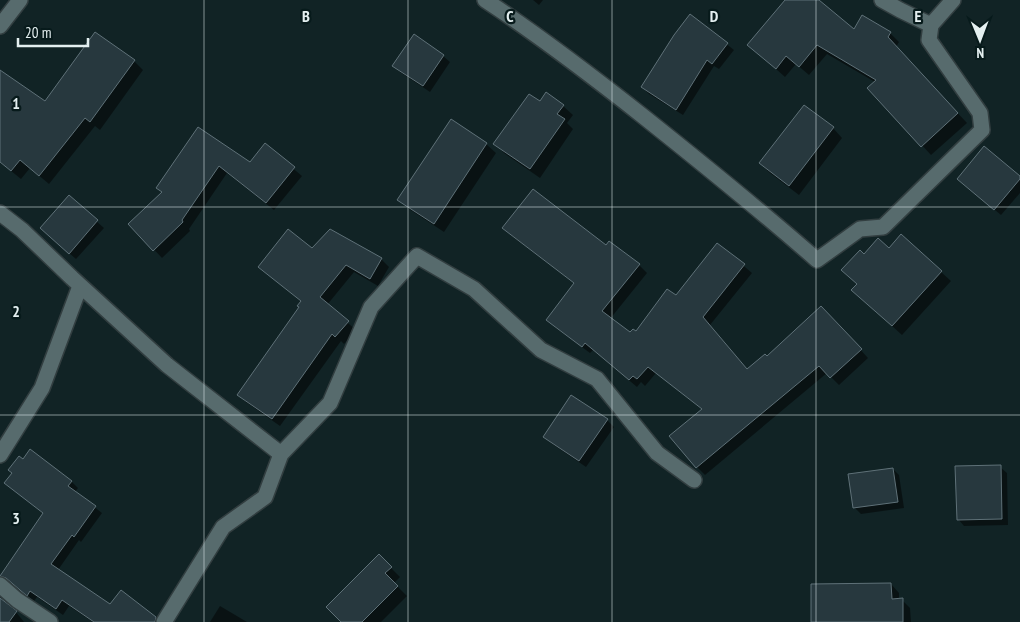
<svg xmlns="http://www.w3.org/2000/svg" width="1020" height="622" viewBox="0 0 1020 622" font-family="'PT Sans Narrow',sans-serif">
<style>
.shadow{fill:#0007}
.building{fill:#27383e;stroke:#5f7178}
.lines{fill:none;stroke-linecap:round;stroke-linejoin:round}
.street-casing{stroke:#323e40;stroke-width:18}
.street{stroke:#576b6d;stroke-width:15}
.grid{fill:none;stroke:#e4eff0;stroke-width:1;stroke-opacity:0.55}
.grid-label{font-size:16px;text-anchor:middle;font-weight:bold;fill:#e4eff0;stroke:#071a1b;stroke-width:4.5;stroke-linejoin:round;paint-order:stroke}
</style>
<rect width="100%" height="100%" fill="#112325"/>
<path class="shadow" d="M 533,0 L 543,0 L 539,5 Z
M 786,0 L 817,0 L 854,31 L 890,33 L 899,42 L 896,47 L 967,123 L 931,155 L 869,88 L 875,82 L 827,54 L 809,75 L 796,64 L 785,77 L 749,45 Z
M 690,15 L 734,50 L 719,69 L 714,66 L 683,115 L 649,94 L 642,87 Z
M 443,56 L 450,62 L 430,92 L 400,72 L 394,66 Z
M 134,61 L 143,70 L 100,130 L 95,126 L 49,184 L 30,168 L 21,179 L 0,162 L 0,72 L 45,103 Z
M 563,106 L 573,115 L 567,123 L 573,129 L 540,178 L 504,153 L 495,143 Z
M 833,128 L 842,138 L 799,195 L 770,173 L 760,163 Z
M 199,129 L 250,164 L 265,145 L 302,176 L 274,210 L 227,173 L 189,229 L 190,231 L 162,258 L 130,224 L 163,193 Z
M 486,144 L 496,153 L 444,232 L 409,209 L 399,200 Z
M 1020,178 L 1020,193 L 1001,215 L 965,185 Z
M 69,197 L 104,228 L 76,259 L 48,235 Z
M 504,228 L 606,247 L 639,265 L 647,273 L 610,319 L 630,334 L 636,333 L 676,297 L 718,244 L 752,273 L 710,325 L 748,370 L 829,315 L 868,358 L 839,385 L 827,373 L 705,475 L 697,467 L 703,410 L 656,373 L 645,386 L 641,382 L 637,387 L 593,350 L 590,353 L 556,328 L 548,320 L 575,284 L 512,236 Z
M 331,230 L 381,259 L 389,267 L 378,286 L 354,272 L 327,305 L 356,330 L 344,344 L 341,341 L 280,426 L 246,402 L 238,394 L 300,307 L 302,302 L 260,267 L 313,249 Z
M 889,250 L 941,272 L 951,281 L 902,335 L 862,299 L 858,284 L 864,255 Z
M 607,420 L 614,427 L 586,467 L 551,443 L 545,437 Z
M 30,451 L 72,482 L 78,488 L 75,492 L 102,513 L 81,542 L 79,540 L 58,570 L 110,606 L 149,613 L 156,620 L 154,622 L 93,622 L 69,606 L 63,615 L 37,597 L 34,601 L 15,585 L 44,514 L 5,483 Z
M 1000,467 L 1007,473 L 1008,525 L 964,526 L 958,519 Z
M 893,469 L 899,475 L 904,508 L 861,514 L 854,507 Z
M 379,556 L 400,577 L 394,583 L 407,596 L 381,622 L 343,622 Z
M 891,584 L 899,593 L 899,600 L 902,600 L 910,608 L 911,622 L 813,622 Z
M 0,599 L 16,612 L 24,622 L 0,622 Z
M 220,606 L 247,622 L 210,622 Z"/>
<path class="building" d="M 785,0 L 819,0 L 854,29 L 862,15 L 891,32 L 888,37 L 958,113 L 921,147 L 867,88 L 876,80 L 817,45 L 799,67 L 786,56 L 776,69 L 747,45 Z
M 690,14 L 728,43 L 712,64 L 707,60 L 676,110 L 641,87 L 674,35 Z
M 95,32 L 135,60 L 90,122 L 85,118 L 39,176 L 20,160 L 11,171 L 0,162 L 0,70 L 45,101 Z
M 414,34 L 444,55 L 423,86 L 392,66 Z
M 546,92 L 564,105 L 557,114 L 565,119 L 530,169 L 493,144 L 529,94 L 540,101 Z
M 804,105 L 834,127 L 789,186 L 759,163 Z
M 451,119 L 487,143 L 434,224 L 397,200 Z
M 198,127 L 250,162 L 265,143 L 295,167 L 266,203 L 219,166 L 182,220 L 183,222 L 153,251 L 128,224 L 162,192 L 156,188 Z
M 984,146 L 1020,176 L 1020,179 L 994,210 L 957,179 Z
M 533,189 L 606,245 L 609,241 L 640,264 L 602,311 L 630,332 L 633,329 L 636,331 L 667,289 L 676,295 L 717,243 L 745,264 L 703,317 L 747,369 L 765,354 L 767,356 L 821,306 L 862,349 L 830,378 L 819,366 L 696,468 L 669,436 L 702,409 L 648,367 L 637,379 L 633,376 L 629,380 L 585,343 L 582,347 L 546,320 L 574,283 L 502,228 Z
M 69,195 L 98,220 L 69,254 L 40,228 Z
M 288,229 L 312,248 L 330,229 L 382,258 L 370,279 L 346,265 L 320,297 L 349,321 L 335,337 L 332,334 L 272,419 L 237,395 L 299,307 L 297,306 L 301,301 L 258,267 Z
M 901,234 L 942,271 L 892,326 L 851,290 L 857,284 L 841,270 L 860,250 L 864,254 L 878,238 L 889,248 Z
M 571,395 L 608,419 L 579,461 L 543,437 Z
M 30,449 L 72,481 L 68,486 L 96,506 L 74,537 L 72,535 L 51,564 L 110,604 L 121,590 L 156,617 L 155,622 L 94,622 L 62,600 L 56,609 L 30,591 L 27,596 L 6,578 L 0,576 L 43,513 L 4,483 L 12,473 L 8,470 L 19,456 L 23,459 Z
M 1001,465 L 1002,519 L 957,520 L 955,466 Z
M 893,468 L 898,502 L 853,508 L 848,474 Z
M 379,554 L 392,567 L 385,573 L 398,586 L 362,622 L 341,622 L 326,607 Z
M 891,583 L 892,599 L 903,598 L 903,622 L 811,622 L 811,584 Z
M 0,598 L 17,611 L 9,622 L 0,622 Z"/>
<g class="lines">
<g class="street-casing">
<path id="street" d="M 485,0 C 540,36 592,76 644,117 C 703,164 761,211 817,260 L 860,229 L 883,227 L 982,130 L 980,113 L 929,40 L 931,25 L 953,0
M 882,0 L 900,10 L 931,25
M 0,26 L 20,0
M 0,213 L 22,230 L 72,278 L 167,365 L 281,454 L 330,403 L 371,307 L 417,256 L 474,289 L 541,350 L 597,379 L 657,453 L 694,480
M 0,455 L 42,388 L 80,286
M 0,585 L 17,600 L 50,622
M 164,622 L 223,527 L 265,497 L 281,454"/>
</g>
<use href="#street" class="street"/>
</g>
<path class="grid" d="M 204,0 L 204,622M 408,0 L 408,622M 612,0 L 612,622M 816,0 L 816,622M 0,207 L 1020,207M 0,415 L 1020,415"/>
<g class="grid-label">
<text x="306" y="22">B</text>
<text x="510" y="22">C</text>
<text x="714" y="22">D</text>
<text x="918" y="22">E</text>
<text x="16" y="109">1</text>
<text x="16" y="317">2</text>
<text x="16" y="524">3</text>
</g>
<g transform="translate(980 40) rotate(179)" stroke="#071a1b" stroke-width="4" paint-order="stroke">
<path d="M0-4L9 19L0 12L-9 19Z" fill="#e4eff0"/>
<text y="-8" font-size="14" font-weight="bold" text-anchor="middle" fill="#e4eff0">N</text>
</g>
<path d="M18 38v8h70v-8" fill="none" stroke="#e4eff0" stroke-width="2.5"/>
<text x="25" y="38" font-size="15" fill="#e4eff0" stroke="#071a1b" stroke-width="4" paint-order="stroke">20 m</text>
</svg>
